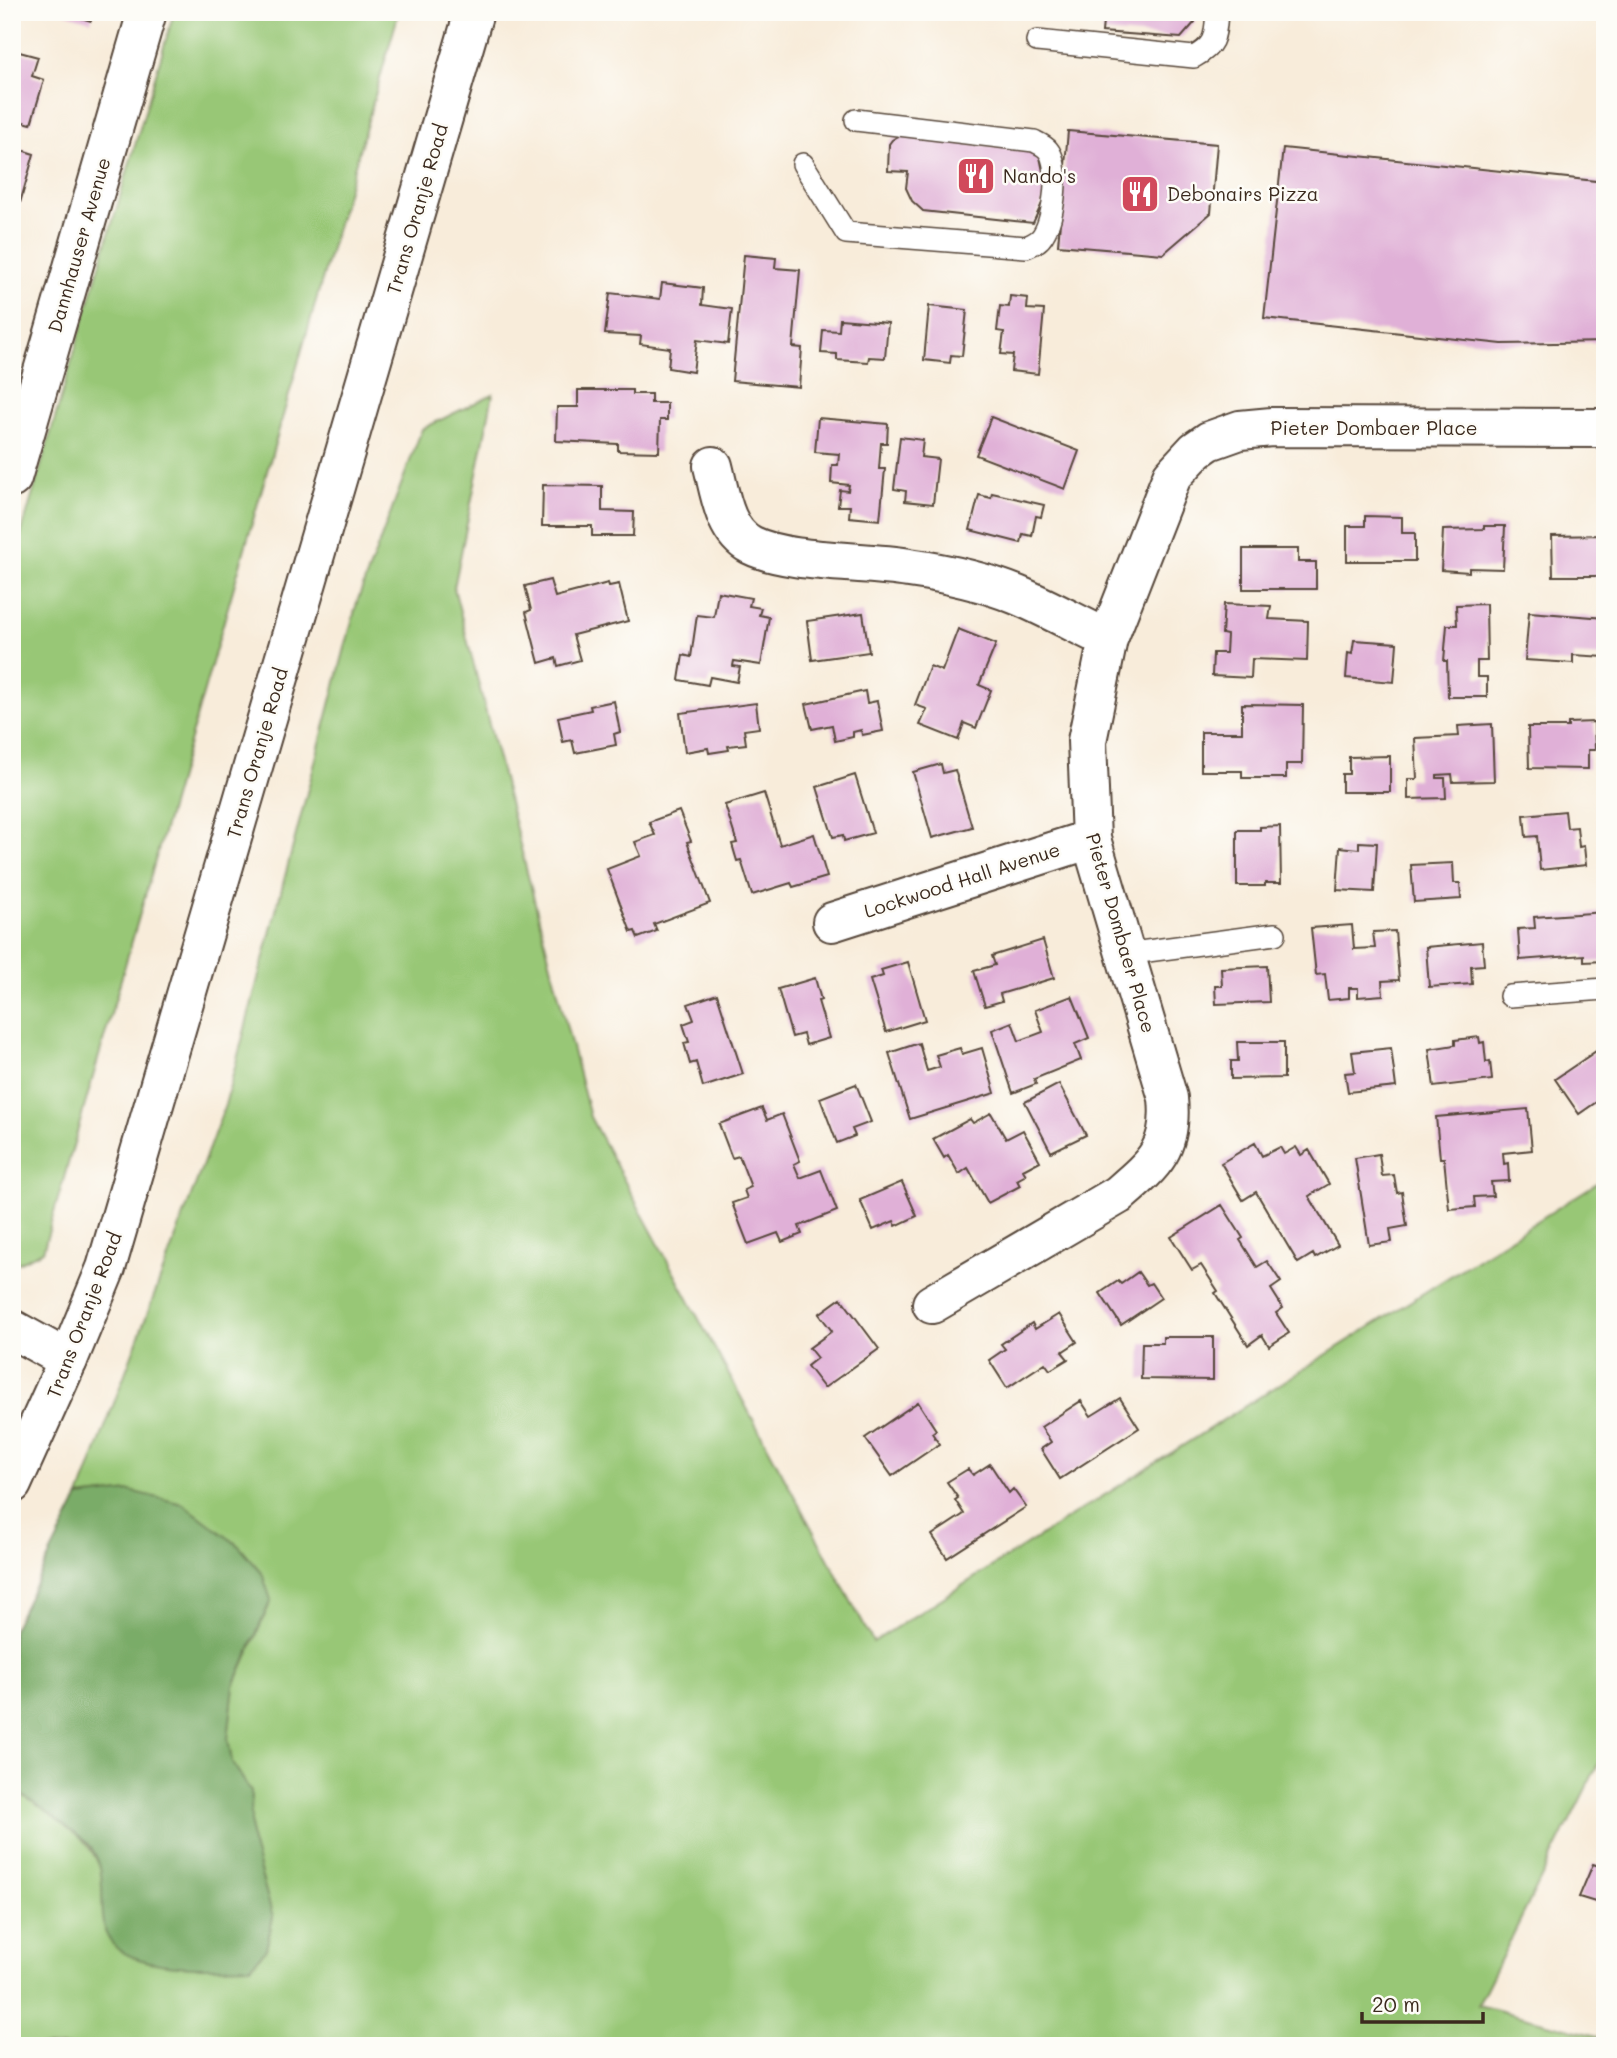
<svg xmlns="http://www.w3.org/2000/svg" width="1617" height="2058" viewBox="0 0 1617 2058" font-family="Mali,sans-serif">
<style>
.green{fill:#98c776;stroke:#6a784a;stroke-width:2}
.forest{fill:#7aac67;stroke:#5a6b42;stroke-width:2}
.building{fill:#e0b0d7}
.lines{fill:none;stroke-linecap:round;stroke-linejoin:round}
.service-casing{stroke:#57473a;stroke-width:24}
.minor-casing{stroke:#57473a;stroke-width:42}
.secondary-casing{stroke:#57473a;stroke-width:42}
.service{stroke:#fff;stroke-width:21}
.minor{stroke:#fff;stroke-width:38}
.secondary{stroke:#fff;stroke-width:38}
.labels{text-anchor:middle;stroke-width:5;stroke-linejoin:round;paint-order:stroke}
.poi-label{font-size:19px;fill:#3b2a1e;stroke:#fdfcf7;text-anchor:start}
.street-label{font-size:19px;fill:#3b2a1e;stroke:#fdfcf7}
</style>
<rect width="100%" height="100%" fill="#fdfcf7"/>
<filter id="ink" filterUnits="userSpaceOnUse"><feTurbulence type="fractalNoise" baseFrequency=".0143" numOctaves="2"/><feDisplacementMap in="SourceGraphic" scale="14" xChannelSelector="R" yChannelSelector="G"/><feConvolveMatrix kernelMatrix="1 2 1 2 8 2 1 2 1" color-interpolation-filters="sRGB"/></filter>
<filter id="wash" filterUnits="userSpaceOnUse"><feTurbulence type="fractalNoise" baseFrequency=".00686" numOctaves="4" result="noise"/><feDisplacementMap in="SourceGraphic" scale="28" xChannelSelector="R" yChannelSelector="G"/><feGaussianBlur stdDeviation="1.57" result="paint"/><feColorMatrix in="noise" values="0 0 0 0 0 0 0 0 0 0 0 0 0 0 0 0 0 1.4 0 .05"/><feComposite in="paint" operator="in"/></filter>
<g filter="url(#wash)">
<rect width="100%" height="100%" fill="#f8ecda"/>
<path class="green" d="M 174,12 L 399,12 L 43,1251 L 12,1266 L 12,565 Z
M 493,394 L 454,588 L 590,1117 L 873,1642 L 1605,1178 L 1605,1750 L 1478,2005 L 1605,2038 L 1605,2046 L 12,2046 L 12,1789 C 47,1810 93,1834 103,1877 C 106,1894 104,1914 105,1931 L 251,1966 L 266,1949 L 273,1917 L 251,1839 L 251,1792 L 232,1762 L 228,1739 L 234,1686 L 271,1601 L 130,1491 L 79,1497 L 225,1105 L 357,602 L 422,429 Z"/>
<path class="forest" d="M 130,1491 L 183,1504 L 239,1546 L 262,1573 L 271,1600 L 234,1685 L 228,1739 L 232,1762 L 251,1792 L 251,1839 L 273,1917 L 266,1949 L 251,1966 C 217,1967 114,1975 105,1929 C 98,1901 109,1871 90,1846 C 86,1841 78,1836 73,1832 C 54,1816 34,1802 12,1789 L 12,1631 L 79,1497 Z"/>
<g id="blocks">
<path class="building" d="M 61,12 L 93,12 L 91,21 Z
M 1104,12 L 1195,12 L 1195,22 L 1181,38 L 1102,32 Z
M 12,50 L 38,57 L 32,76 L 44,80 L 31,124 L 12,119 Z
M 1068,131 L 1217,144 L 1211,213 L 1163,254 L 1058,245 Z
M 900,135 L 1039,152 L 1045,181 L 1044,199 L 1033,223 L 923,211 L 912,201 L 906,188 L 908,172 L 888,171 L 889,144 L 892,140 Z
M 12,147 L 34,154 L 20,203 L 12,201 Z
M 1283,148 L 1605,182 L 1605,342 L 1502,344 L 1264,318 Z
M 744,255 L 776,258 L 775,268 L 800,270 L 793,347 L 802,348 L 799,387 L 732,381 Z
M 662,283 L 703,288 L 702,305 L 732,309 L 728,344 L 697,340 L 693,372 L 668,368 L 670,348 L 640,344 L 641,336 L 605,334 L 610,293 L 660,299 Z
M 1010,296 L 1028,298 L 1027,309 L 1044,310 L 1038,374 L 1011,371 L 1013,355 L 1001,354 L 1004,332 L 997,331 L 1000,306 L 1009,307 Z
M 929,306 L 967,310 L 962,356 L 951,355 L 950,363 L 924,360 Z
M 840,319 L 888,323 L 885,358 L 869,357 L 868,362 L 837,360 L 837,354 L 821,353 L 823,330 L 839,331 Z
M 578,390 L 632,390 L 632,394 L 651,394 L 651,403 L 667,403 L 667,420 L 660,420 L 659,452 L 618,451 L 618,444 L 556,441 L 557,407 L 578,407 Z
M 991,417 L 1079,451 L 1065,489 L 976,455 Z
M 818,418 L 888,424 L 887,443 L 881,443 L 879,469 L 885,469 L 880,520 L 849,517 L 850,506 L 838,506 L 840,490 L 848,491 L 849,485 L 831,483 L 832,465 L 838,465 L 839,454 L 815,452 Z
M 900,437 L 923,440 L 921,457 L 938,459 L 933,504 L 905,501 L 906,491 L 894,489 Z
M 543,485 L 602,486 L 602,511 L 634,512 L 633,536 L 592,536 L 592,526 L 542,526 Z
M 992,493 L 1044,505 L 1041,517 L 1036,516 L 1032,536 L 1023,534 L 1021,543 L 970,530 L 979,495 L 991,498 Z
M 1365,516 L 1402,517 L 1402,533 L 1415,533 L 1415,561 L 1347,561 L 1347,526 L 1365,526 Z
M 1484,526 L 1505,526 L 1503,569 L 1469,568 L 1469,572 L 1441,570 L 1443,530 L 1484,529 Z
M 1605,535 L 1605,576 L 1553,576 L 1552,536 Z
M 1243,549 L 1298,549 L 1298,562 L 1316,562 L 1316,589 L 1243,589 Z
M 550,580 L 555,597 L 608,583 L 609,586 L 619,584 L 628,621 L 573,635 L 580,660 L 558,666 L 556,658 L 539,663 L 526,612 L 531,610 L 525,586 Z
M 718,592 L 751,598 L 749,606 L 761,608 L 759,615 L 769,617 L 761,665 L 734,661 L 733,666 L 740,667 L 737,682 L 710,677 L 708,685 L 679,680 L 683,655 L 691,657 L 697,615 L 714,617 Z
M 1224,604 L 1271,606 L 1269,619 L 1308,621 L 1307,661 L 1252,659 L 1251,678 L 1212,676 L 1213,653 L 1226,653 L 1227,635 L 1222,634 Z
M 1486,604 L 1487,661 L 1477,661 L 1477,677 L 1487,677 L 1487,697 L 1448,697 L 1447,661 L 1444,661 L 1447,625 L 1457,625 L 1456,605 Z
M 1529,612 L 1605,618 L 1605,657 L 1573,655 L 1573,663 L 1525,660 Z
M 863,613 L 869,652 L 812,660 L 807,621 Z
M 958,629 L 996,644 L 979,685 L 991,690 L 976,728 L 964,723 L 958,740 L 920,725 L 927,709 L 915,705 L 930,666 L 942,671 Z
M 1354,640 L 1397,643 L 1394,682 L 1346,678 L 1348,653 L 1352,654 Z
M 865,691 L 867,703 L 877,701 L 883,731 L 862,735 L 861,730 L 853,732 L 853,737 L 835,741 L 832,725 L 812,729 L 806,704 Z
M 614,701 L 620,732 L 614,734 L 616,745 L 575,753 L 572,740 L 563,742 L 558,717 L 591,710 L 590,706 Z
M 756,703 L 759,728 L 744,730 L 746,744 L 728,746 L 729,750 L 709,753 L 708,748 L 685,752 L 680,713 Z
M 1242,704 L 1303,705 L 1302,764 L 1286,764 L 1286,778 L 1242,778 L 1242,771 L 1201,771 L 1201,732 L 1242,732 Z
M 1594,722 L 1595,750 L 1588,750 L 1588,769 L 1529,768 L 1528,727 L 1568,727 L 1568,723 Z
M 1492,724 L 1494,781 L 1453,782 L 1452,774 L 1437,775 L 1437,778 L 1445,778 L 1446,798 L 1408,799 L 1408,779 L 1417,779 L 1415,738 L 1459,736 L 1458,726 Z
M 1390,756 L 1390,792 L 1342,792 L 1342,774 L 1349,774 L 1349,757 Z
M 941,764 L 943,773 L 955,770 L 972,827 L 932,838 L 913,772 Z
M 855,775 L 873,833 L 844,841 L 843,835 L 833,837 L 817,787 Z
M 764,793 L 780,845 L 814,834 L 827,877 L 793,887 L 791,883 L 752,895 L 741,860 L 737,861 L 732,844 L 737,843 L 725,805 Z
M 679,811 L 691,841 L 687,842 L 710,903 L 654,924 L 657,931 L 638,938 L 635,931 L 631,932 L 607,869 L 641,856 L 635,842 L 655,835 L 649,822 Z
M 1565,811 L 1567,828 L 1577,827 L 1579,847 L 1584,846 L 1586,865 L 1540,870 L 1537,836 L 1526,837 L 1524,815 Z
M 1280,826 L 1281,883 L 1265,883 L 1265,886 L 1237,886 L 1237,830 L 1260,830 L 1260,827 Z
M 1359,842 L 1377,843 L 1374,892 L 1337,890 L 1340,847 L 1359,849 Z
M 1453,863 L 1454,883 L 1460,883 L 1461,899 L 1414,902 L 1411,865 Z
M 1605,912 L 1605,961 L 1584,962 L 1584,955 L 1520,960 L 1518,929 L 1535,928 L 1534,917 Z
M 1352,925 L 1354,949 L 1375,948 L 1373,932 L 1395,931 L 1399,980 L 1382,981 L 1383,995 L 1358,997 L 1358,988 L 1349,988 L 1349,998 L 1328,1000 L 1325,974 L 1316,975 L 1311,928 Z
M 1043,940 L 1054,978 L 1000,994 L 1002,1001 L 985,1006 L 974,971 L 995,965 L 992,956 Z
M 1482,942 L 1484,965 L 1471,966 L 1472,984 L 1429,987 L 1426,947 Z
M 908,962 L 925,1020 L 886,1032 L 870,980 L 883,976 L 881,970 Z
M 1267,966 L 1269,1002 L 1216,1004 L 1215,986 L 1222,986 L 1221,968 Z
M 815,978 L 821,1000 L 818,1001 L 829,1038 L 806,1045 L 803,1034 L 792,1037 L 778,989 Z
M 717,994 L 743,1074 L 703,1087 L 696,1062 L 690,1064 L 684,1043 L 689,1042 L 683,1024 L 694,1020 L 688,1004 Z
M 1072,996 L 1089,1038 L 1075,1044 L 1081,1060 L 1034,1079 L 1036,1084 L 1013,1093 L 992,1030 L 1012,1022 L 1019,1041 L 1043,1032 L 1035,1010 Z
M 1479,1037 L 1480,1043 L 1484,1042 L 1486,1062 L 1490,1061 L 1492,1080 L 1434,1087 L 1429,1049 L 1455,1045 L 1455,1040 Z
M 1237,1042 L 1284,1042 L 1284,1078 L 1231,1079 L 1231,1061 L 1238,1061 Z
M 919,1043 L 927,1071 L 940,1067 L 936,1055 L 960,1048 L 962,1054 L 982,1048 L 995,1093 L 910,1119 L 889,1053 Z
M 1605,1045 L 1605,1096 L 1579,1114 L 1555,1079 Z
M 1391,1048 L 1396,1087 L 1348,1092 L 1345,1073 L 1355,1072 L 1352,1052 Z
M 856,1084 L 871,1122 L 852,1129 L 855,1136 L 837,1143 L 820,1098 Z
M 1059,1084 L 1086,1135 L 1051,1152 L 1025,1102 Z
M 762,1108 L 767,1120 L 782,1114 L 800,1161 L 794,1164 L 800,1178 L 821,1170 L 837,1211 L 799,1226 L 802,1234 L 782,1242 L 778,1233 L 748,1244 L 732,1203 L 747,1198 L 744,1190 L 751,1187 L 739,1156 L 732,1158 L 719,1124 Z
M 1528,1109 L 1532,1150 L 1503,1153 L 1504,1164 L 1508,1163 L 1509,1181 L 1491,1182 L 1493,1196 L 1474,1197 L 1475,1207 L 1449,1209 L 1444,1158 L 1440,1158 L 1436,1117 Z
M 991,1113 L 1006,1139 L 1023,1130 L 1040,1161 L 1023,1170 L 1026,1175 L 1017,1180 L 1020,1186 L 988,1203 L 968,1168 L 959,1174 L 948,1155 L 944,1158 L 933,1139 L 970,1119 L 973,1123 Z
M 1255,1143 L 1262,1156 L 1280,1147 L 1284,1154 L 1296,1147 L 1301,1155 L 1309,1150 L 1329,1184 L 1309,1196 L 1338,1245 L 1315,1258 L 1313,1254 L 1298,1263 L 1256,1192 L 1243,1200 L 1221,1163 Z
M 1379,1154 L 1382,1176 L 1394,1175 L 1397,1193 L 1402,1192 L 1407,1226 L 1390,1229 L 1392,1242 L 1369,1245 L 1355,1158 Z
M 902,1182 L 917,1216 L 896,1226 L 894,1221 L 873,1230 L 860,1200 Z
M 1222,1205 L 1243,1238 L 1240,1240 L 1257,1267 L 1267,1261 L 1281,1282 L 1271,1289 L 1283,1308 L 1276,1313 L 1289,1333 L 1269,1346 L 1262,1335 L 1248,1345 L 1215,1293 L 1218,1291 L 1201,1265 L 1192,1270 L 1171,1237 Z
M 1138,1272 L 1147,1285 L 1151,1283 L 1161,1298 L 1121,1325 L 1100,1293 L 1118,1281 L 1121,1284 Z
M 841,1298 L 879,1349 L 824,1388 L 807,1366 L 817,1358 L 809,1348 L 832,1331 L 819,1314 Z
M 1059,1314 L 1077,1342 L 1062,1352 L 1068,1359 L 1050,1370 L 1045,1363 L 1007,1388 L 989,1360 L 1005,1349 L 1001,1344 L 1032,1323 L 1035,1329 Z
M 1163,1337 L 1213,1337 L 1213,1380 L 1141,1379 L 1142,1343 L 1163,1343 Z
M 1120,1398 L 1139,1428 L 1060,1479 L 1041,1449 L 1051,1442 L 1041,1427 L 1081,1401 L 1091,1416 Z
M 918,1402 L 936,1430 L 932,1433 L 939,1444 L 892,1476 L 865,1438 Z
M 990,1464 L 1009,1493 L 1013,1489 L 1026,1507 L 947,1558 L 932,1535 L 964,1514 L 955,1500 L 958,1498 L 947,1482 L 968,1469 L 973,1475 Z
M 1593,1864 L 1605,1868 L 1605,1905 L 1579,1897 Z"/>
</g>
</g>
<g filter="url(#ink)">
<use href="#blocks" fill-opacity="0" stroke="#57473a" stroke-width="2"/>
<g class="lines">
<g class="service-casing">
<path id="service" d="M 1037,41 L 1194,57 C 1216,45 1215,36 1217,12
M 803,164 L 846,233 L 1026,247 C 1033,244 1039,242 1043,235 C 1054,218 1061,166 1048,150 C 1045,146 1038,143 1034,141 L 856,120
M 1125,954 L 1275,934
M 1510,996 L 1605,989"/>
</g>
<g class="minor-casing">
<path id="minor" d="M 713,466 C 720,493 724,531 751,545 C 789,564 865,560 909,568 C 945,573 983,581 1017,595 C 1048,608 1078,625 1108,639
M 12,478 L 147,12
M 832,922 L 1091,839
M 932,1304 L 1118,1195 C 1154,1164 1173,1149 1168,1098 L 1091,839 L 1087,741 L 1108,639 L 1172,476 L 1196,450 L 1209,441 L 1240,430 L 1272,427 L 1605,428
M 12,1329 L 68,1360"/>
</g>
<g class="secondary-casing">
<path id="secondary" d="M 12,1484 L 68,1360 L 106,1268 L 474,12"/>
</g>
<use href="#service" class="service"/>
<use href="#minor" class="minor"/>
<use href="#secondary" class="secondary"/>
</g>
</g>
<defs>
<g id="restaurant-square" transform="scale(2.0125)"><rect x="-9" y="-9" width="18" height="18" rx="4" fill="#d1495b" stroke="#fdfcf7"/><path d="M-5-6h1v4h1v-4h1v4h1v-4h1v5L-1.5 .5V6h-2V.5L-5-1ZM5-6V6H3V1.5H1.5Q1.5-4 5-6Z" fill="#fff"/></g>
</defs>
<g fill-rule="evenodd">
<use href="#restaurant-square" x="976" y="176"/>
<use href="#restaurant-square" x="1140" y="194"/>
</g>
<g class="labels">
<g class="poi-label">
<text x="1003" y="183">Nando's</text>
<text x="1167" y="201">Debonairs Pizza</text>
</g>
<g class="street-label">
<text transform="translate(417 209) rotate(-74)" y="7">Trans Oranje Road</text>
<text transform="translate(79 245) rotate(-74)" y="7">Dannhauser Avenue</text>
<text x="1374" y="435">Pieter Dombaer Place</text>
<text transform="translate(257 753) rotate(-74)" y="7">Trans Oranje Road</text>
<text transform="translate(962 880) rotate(-18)" y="7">Lockwood Hall Avenue</text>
<text transform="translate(1121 933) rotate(74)" y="7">Pieter Dombaer Place</text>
<text transform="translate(84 1315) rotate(-69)" y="7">Trans Oranje Road</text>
</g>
</g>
<rect width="1617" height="2058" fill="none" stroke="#fdfcf7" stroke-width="42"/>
<path d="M1362 2012v10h121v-10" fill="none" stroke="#3b2a1e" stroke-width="3.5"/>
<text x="1372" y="2012" font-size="21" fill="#3b2a1e" stroke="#fdfcf7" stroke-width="5" paint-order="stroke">20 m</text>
</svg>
